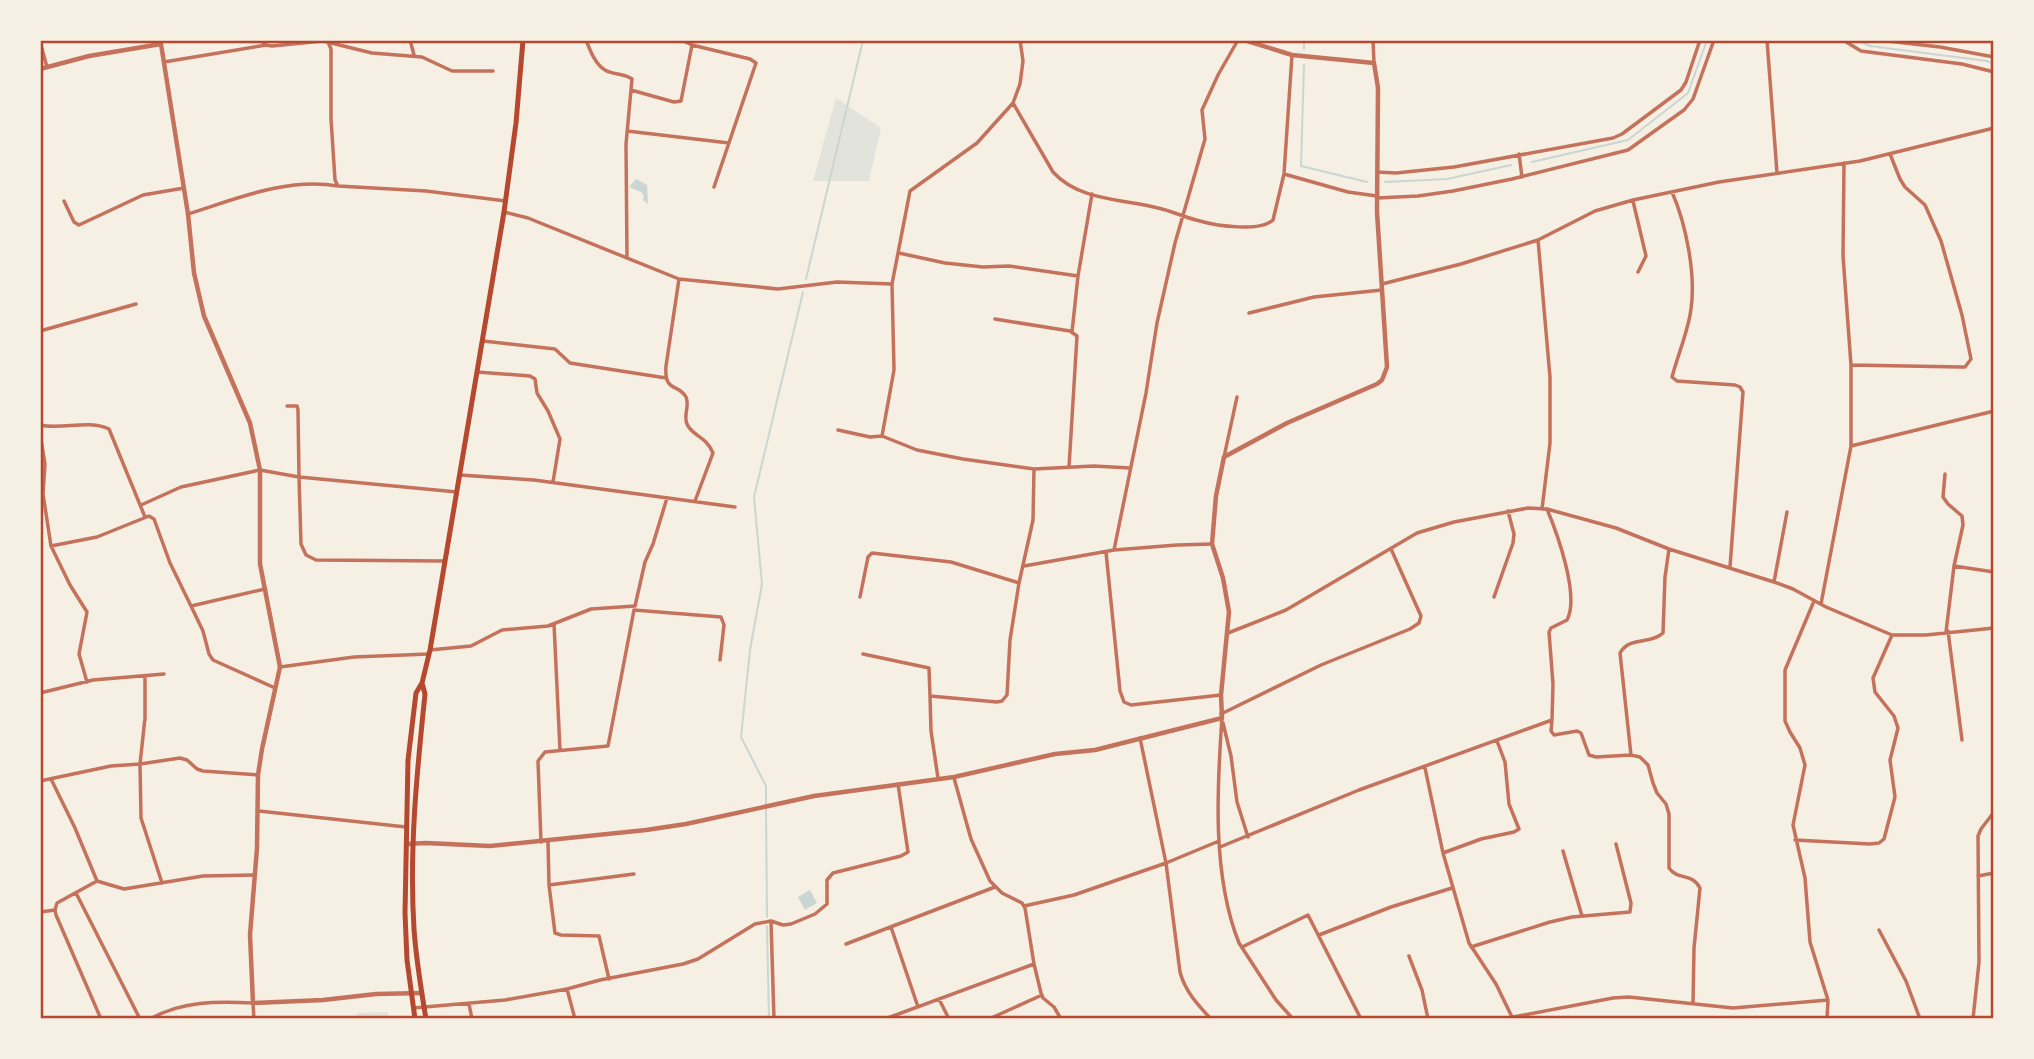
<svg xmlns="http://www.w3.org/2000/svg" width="2034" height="1059" viewBox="0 0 2034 1059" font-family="'Roboto Condensed',sans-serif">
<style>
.green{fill:#e2e4dc}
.water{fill:#c9d6d2}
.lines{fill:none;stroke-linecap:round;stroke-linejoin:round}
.stream{stroke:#c9d6d2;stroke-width:2}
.minor{stroke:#c5725c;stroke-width:3.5}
.tertiary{stroke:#c5725c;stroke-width:4.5}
.trunk{stroke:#b5482f;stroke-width:5}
.neatline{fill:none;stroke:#b5482f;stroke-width:2.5}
</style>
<rect width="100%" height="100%" fill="#f6efe4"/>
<path class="green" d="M 836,98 L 881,128 L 869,181 L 813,181 Z
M 388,1012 L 388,1019 L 357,1019 L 357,1013 Z"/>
<path class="water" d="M 636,179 L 647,185 L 648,204 L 643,200 L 644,196 L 641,192 L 629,187 Z
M 810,890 L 817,903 L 805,910 L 798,897 Z"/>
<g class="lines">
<path class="stream" d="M 1304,40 L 1304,49
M 1856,40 L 1870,46 L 1987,61 L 1994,64
M 1304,65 L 1301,166 L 1367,182
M 1532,162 L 1628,140 L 1688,93 L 1707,40
M 1385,182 L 1447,179 L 1511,165
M 806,279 L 863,40
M 766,804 L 766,786 L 741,737 L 750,650 L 762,584 L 754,497 L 803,292
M 766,810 L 767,917
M 767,926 L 769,1019"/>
<path class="minor" d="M 260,40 L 266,45 L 272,46 L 323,41 L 372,53 L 422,57 L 452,71 L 493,71
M 410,40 L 414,55
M 586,40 C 590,50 595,64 605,70 C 613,75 624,73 632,79 L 626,144 L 627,257
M 681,40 L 692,45 L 750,59 L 756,63 L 714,187
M 1373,40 L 1374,63
M 1767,40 L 1777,173
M 1843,40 L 1861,51 L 1962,64 L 1994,72
M 1878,40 L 1940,47 L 1994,57
M 40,42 L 47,67
M 328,42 L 331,49 L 331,119 L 335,180 L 338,186 L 426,191 L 506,201
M 164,62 L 266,45
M 631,90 L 674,102 L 681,101 L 692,45
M 1013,103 L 1053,172 C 1079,201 1123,199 1158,208 C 1172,211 1186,218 1200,221 C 1217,226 1260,232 1273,220 L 1284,174 L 1292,55
M 627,131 L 729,143
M 1519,154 L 1522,177
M 1377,172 L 1396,173 L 1454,167 L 1613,138 L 1622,134 L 1681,90 L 1686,82 L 1700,40
M 1284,174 L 1348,192 L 1377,196
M 1672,192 C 1686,224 1696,274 1691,309 C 1688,332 1678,354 1672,377 L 1677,381 L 1735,385 L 1740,387 L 1743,392 L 1730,567
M 1377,198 L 1418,196 L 1453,191 L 1512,179 L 1628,150 L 1684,110 L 1693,99 L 1714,40
M 64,201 L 74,222 L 79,225 L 143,195 L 184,188
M 1633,201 L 1646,256 L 1638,272
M 504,212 L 528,218 L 679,279 L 778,289 L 837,282 L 892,284
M 188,214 C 236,199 287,177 338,186
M 1538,240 L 1550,377 L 1550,443 L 1542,509
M 899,253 L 945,263 L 983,267 L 1009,266 L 1078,276
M 679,279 L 666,366 C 664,393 678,383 686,397 C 690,405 683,416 687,424 C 692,436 706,436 713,453 L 695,501
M 1382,284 L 1461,264 L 1538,240 L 1595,211 L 1633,200 L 1719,182 L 1860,161 L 1994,128
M 1249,313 L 1314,297 L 1382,290
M 995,319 L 1070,331 L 1077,336 L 1069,467
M 40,331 L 136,304
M 1072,332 L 1078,276 L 1092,194
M 483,341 L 555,349 L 570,363 L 666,378
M 1851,365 L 1961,367 L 1965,367 L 1971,359 L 1962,315 L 1941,241 L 1925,205 L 1905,187 L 1900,179 L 1890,154
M 477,372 L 530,376 L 535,379 L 537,393 L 548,411 L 560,439 L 553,482
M 287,406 L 297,406 L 298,410 L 299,477 L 457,492
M 40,425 C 62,430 89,419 109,429 L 145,517
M 838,430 L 870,437 L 882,436
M 40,433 L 45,464 L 43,494
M 1851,446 L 1994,411
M 1224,457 L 1237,397
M 1034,469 L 1094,466 L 1130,468
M 1945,474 L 1943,497 L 1948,504 L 1962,516 L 1963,525 L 1954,566 L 1946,632
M 460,475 L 534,480 L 735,507
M 40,494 L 43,494 L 51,546 L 97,537 L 149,516 L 154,519 L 170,563 L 191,606 L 265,589
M 141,505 L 181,487 L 260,470 L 299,477 L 301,544 L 306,555 L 316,560 L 445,561
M 51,546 L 70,585 L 87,612 L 79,654 L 87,682
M 1114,550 L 1146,393 L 1157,323 L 1175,243 L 1205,139 L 1202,110 L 1218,75 L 1238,40
M 1106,552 L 1120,691 L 1124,702 L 1131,705 L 1221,695
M 1024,566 L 1114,550 L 1177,545 L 1212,544
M 1954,566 L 1994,572
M 1774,582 L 1787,512
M 860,597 L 868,557 L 872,553 L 951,562 L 1019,583
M 1494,597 L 1513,543 L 1514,534 L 1508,511
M 1821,604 L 1851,446 L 1851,365 L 1843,256 L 1844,163
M 191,606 L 203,631 L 209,654 L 213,660 L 275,688
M 635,606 L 645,562 L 653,544 L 667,498
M 554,624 L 560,750
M 1948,631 L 1962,740
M 1228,633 L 1286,610 L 1417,533 L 1454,522 L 1528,508 L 1547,509 L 1616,528 L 1669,549 L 1774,582 L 1793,589 L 1826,607 L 1892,635 L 1926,635 L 1994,628
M 430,650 L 471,646 L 502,630 L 548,626 L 591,609 L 635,606
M 863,654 L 929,668 L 930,696
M 280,667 L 354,657 L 429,654
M 145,676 L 145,718 L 140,764 L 141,818 L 162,883
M 40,693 L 93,680 L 164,674
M 1221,714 L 1321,665 L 1410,629 L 1419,623 L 1421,616 L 1391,549
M 1222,718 C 1217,788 1212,876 1239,943 L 1276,1000 L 1293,1019
M 1552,720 L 1551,731 L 1554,735 L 1577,731 L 1581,733 L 1589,755 L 1596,757 L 1631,755 L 1640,757 L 1648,765 L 1653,783 L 1657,793 L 1666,804 L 1669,814 L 1669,868 C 1678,881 1692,872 1700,888 L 1694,948 L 1693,1004
M 1223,723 L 1231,756 L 1237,802 L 1248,837
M 1140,738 L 1166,863 L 1180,972 C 1185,991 1197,1004 1211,1019
M 1631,755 L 1620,653 C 1629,636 1650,645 1663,633 L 1665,577 L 1669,549
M 1425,768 L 1443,853 L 1469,943 L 1496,984 L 1512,1017
M 938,778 L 931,731 L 930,696 L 997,702 L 1002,701 L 1007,695 L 1010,640 L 1019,583 L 1033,520 L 1034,469 L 963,459 L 917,450 L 882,436 L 894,370 L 892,284 L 910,191 L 977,143 L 1013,103 L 1020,84 L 1023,61 L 1020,40
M 954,778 L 971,839 L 990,881 L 1002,893 L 1022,903 L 1025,908 L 1034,964 L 1041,993 L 1043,998 L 1054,1007 L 1061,1019
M 51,779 L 75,828 L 97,881
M 40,781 L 111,766 L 140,764 L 180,758 L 187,760 L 197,769 L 203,771 L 258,775
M 259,811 L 406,827
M 1795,840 L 1870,844 L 1879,843 L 1884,839 L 1895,797 L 1890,760 L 1898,728 L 1894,716 L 1875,692 L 1873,678 L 1892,635
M 548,841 L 549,885 L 555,933 L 561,935 L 599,936 L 609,979
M 541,842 L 538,761 L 545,752 L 608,746 L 634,610 L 721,617 L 724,625 L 720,660
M 1220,847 L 1359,790 L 1552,720 L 1553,684 L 1549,632 L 1551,628 L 1567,620 C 1580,596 1557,533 1547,509
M 1563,851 L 1582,916
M 1443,853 L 1481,839 L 1514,832 L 1519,829 L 1509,804 L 1505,762 L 1497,741
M 1978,876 L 1994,873
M 549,885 L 634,874
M 76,893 L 140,1019
M 1024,906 L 1074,895 L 1166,863 L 1219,841
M 40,912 L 55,910
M 771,921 L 774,1019
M 891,927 L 918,1007
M 1879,930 L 1906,981 L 1920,1019
M 1319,935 L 1391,907 L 1452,888
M 846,944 L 995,887
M 1242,947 L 1308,915 L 1361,1019
M 1471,947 L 1550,922 L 1572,917 L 1630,912 L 1631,903 L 1616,844
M 1409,956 L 1422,990 L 1428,1019
M 567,989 L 575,1019
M 939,999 L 949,1019
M 469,1004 L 472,1019
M 413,1008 L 505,1000 L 567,989 L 600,980 L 683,964 L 698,959 L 755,924 L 771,921 L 783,925 L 791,924 L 815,914 L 827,904 L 827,880 L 833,873 L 901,856 L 908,852 L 898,784
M 101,1019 L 56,915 L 55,910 L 57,903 L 97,881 L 124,889 L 203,876 L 255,875
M 150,1019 C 182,1001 217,1001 253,1003 L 254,1019
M 885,1019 L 1034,964
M 989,1019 L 1042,995
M 1503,1019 L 1613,998 L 1629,997 L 1733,1008 L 1828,1000 L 1810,942 L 1805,878 L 1793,825 L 1805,765 L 1800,748 L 1790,732 L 1785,721 L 1785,670 L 1814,601
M 1827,1019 L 1828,1000
M 1973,1019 L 1979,962 L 1978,836 L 1981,829 L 1994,812"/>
<path class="tertiary" d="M 40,69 L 89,56 L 161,44 L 188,214 L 194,273 L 204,316 L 250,423 L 260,470 L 260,564 L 280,667 L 262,749 L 258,775 L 257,848 L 250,935 L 253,1003 L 323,1000 L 376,994 L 422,993
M 406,844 L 426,843 L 490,846 L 646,830 L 686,824 L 814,796 L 954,777 L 1055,754 L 1095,750 L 1222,718 L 1221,695 L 1229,612 L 1223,578 L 1212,544 L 1216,496 L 1224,457 L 1287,423 L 1377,384 L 1382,380 L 1387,367 L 1377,212 L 1378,88 L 1374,63 L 1292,55 L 1244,40"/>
<path class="trunk" d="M 422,683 L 425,694 C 417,771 409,850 414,929 C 416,959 421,989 426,1019
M 415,1019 L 407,960 L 405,913 L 408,760 L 416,693 L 422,683 L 430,650 L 504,212 L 516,123 L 523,40"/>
</g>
<rect width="2034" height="1059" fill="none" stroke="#f6efe4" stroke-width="84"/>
<rect x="42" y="42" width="1950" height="975" class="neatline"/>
</svg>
